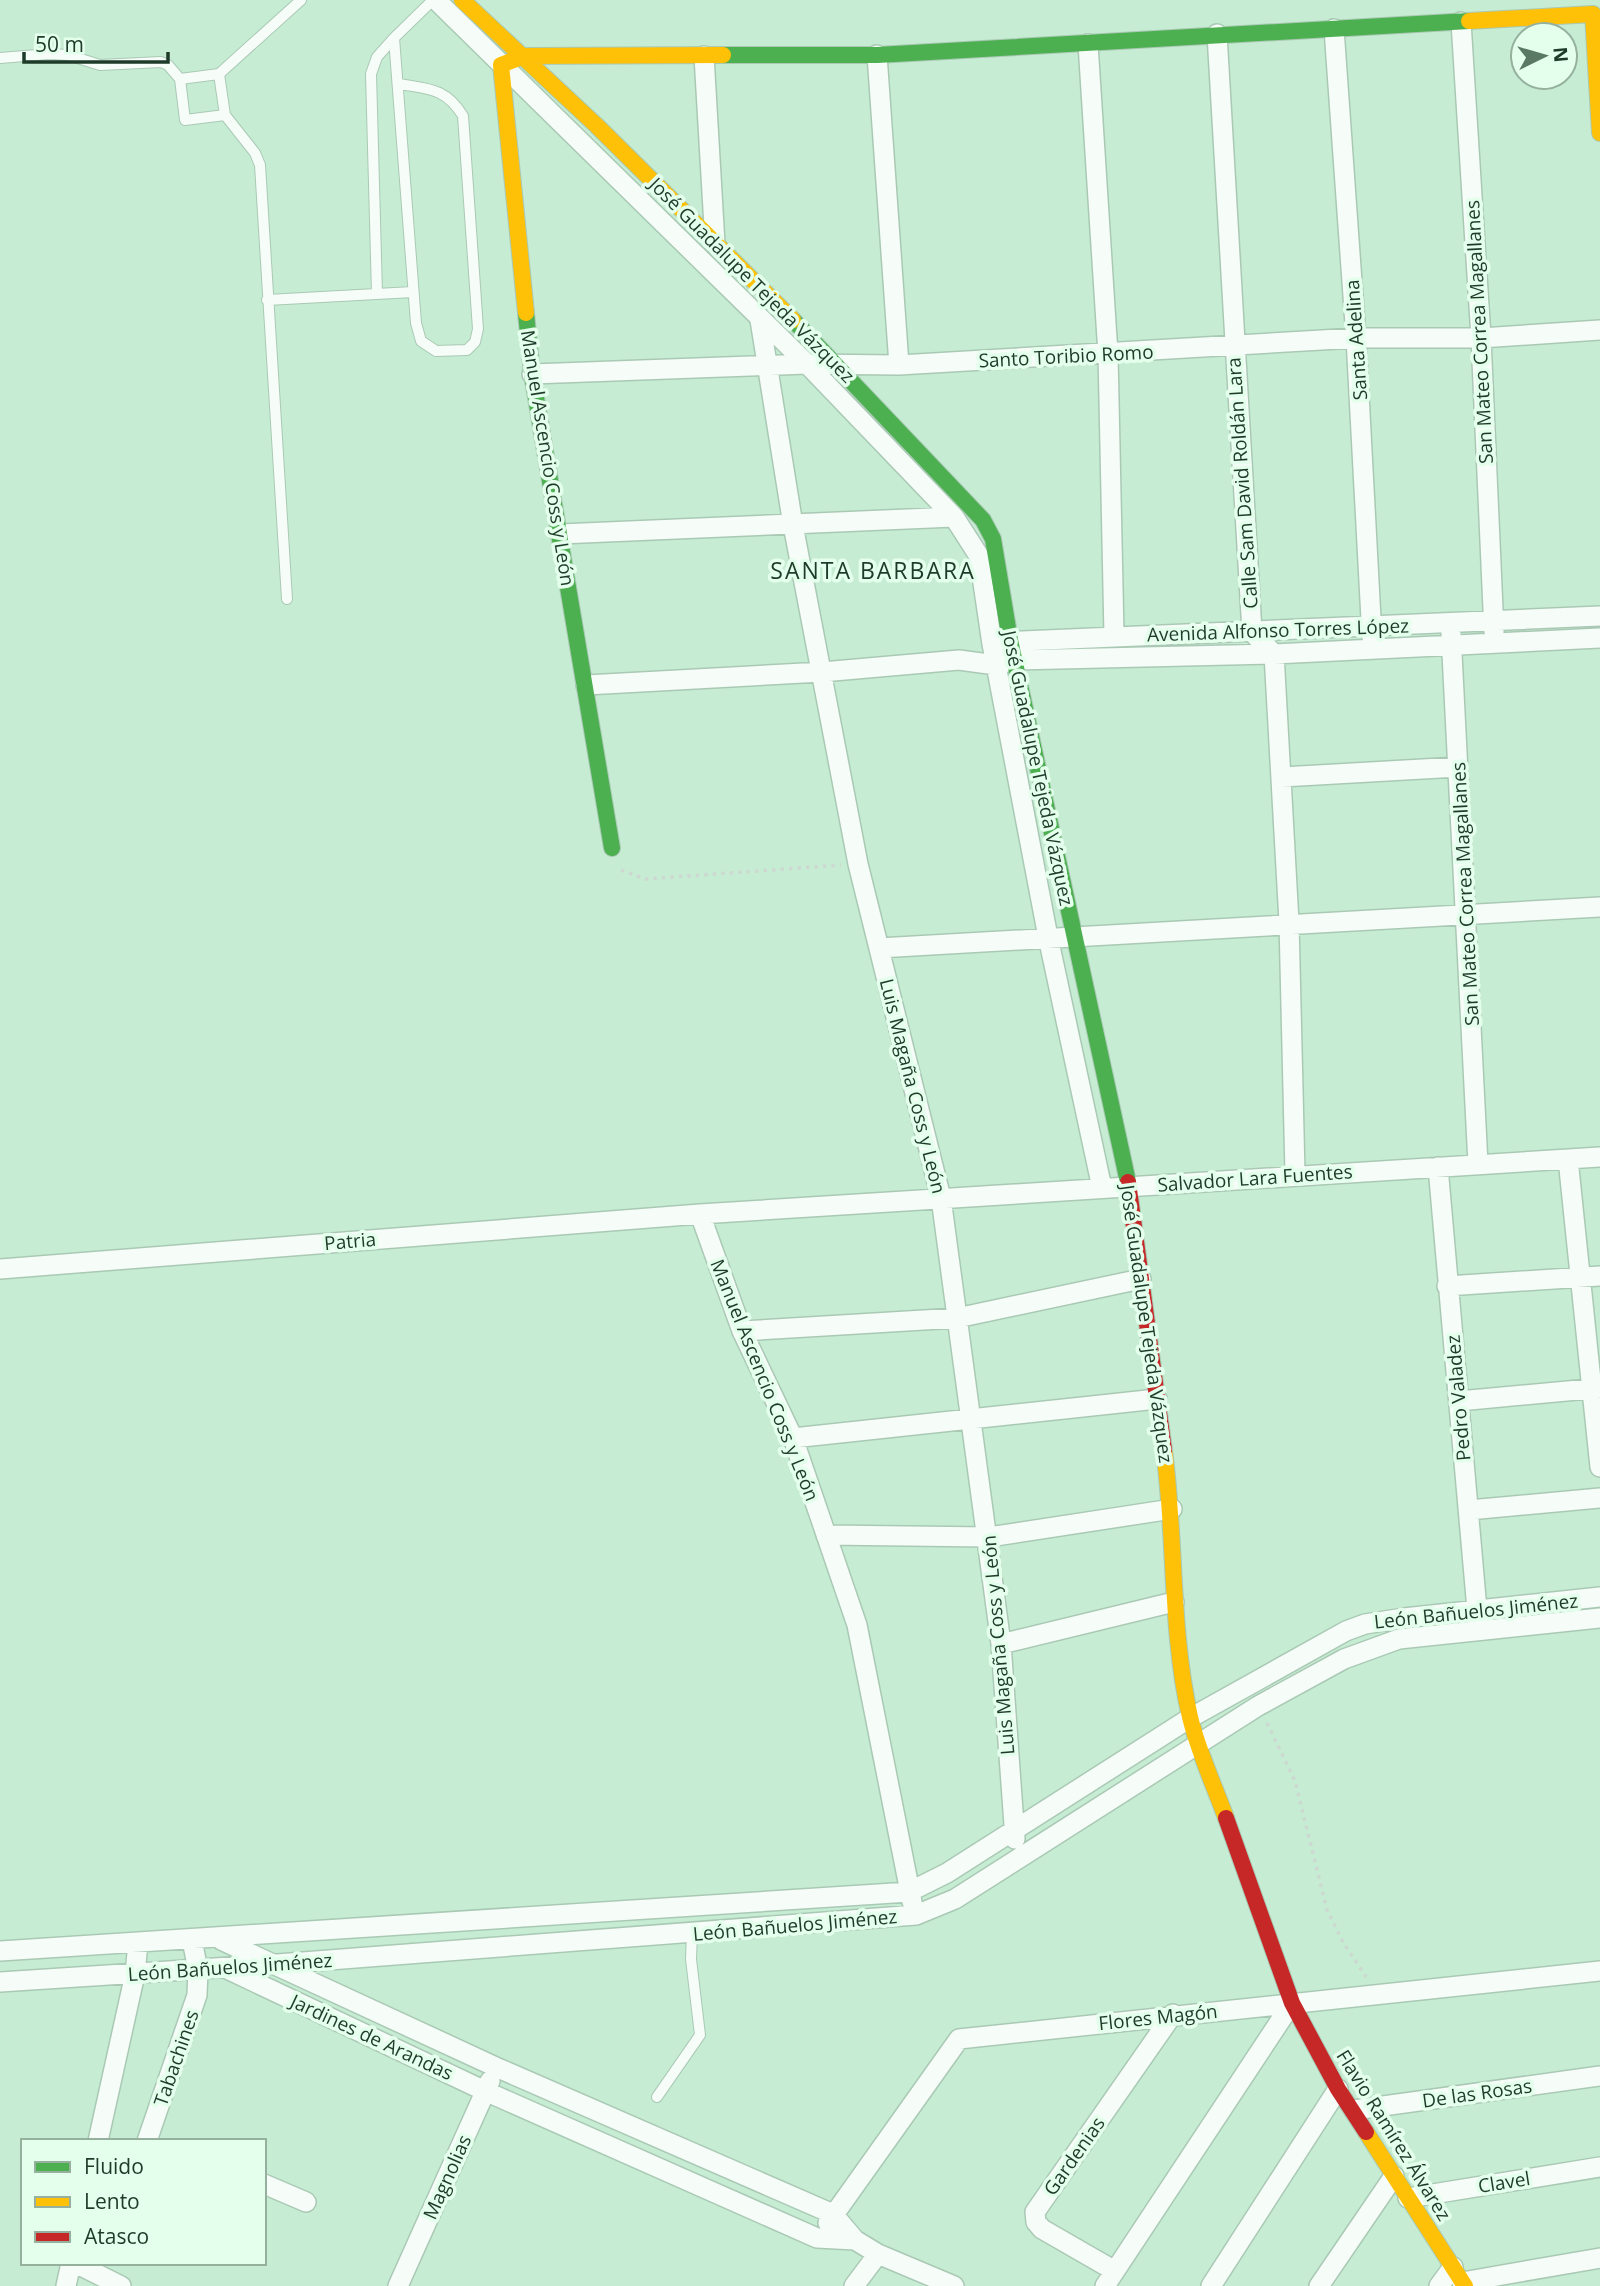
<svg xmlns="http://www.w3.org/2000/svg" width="1600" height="2286" viewBox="0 0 1600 2286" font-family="'Open Sans',sans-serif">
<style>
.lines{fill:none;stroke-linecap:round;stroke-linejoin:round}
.lane-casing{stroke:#aac9b5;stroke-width:12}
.street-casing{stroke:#aac9b5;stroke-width:22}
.fast-casing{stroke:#aac9b5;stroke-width:18}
.slow-casing{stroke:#aac9b5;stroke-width:18}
.jam-casing{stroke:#aac9b5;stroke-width:18}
.path{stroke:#ccd8d0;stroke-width:3.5;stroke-dasharray:3.5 5;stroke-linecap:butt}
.lane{stroke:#f6fcf8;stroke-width:10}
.street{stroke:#f6fcf8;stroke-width:19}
.fast{stroke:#4caf50;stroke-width:16}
.slow{stroke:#ffc107;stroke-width:16}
.jam{stroke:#c62828;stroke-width:16}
.labels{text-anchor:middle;stroke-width:7;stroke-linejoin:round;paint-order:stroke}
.street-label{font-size:19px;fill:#1e3b29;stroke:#e4ffec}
.quarter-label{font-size:23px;letter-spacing:2px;fill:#1e3b29;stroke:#e4ffec}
</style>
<rect width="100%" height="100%" fill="#c6edd3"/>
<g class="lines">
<g class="lane-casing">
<path id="lane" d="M 0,58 L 49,54 L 68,55 L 100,65 L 161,62 L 168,65 L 180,79 L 219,74
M 180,79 L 185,120 L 225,115
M 399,84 C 429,89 446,88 463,116 L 478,329 L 475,342 L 467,350 L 436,351 L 421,341 L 416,323 L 394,38 L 433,0
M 377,294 L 371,74 L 377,57 L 394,38
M 267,300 L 413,292
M 287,599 L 260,165 L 255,153 L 225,115 L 219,74 L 301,0
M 657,2097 L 700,2035 L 691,1959 L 692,1934"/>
</g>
<g class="street-casing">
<path id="street" d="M 436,0 L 807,364 L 954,517 L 979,556 L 992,644 L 1048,937 L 1102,1188
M 1461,22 L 1481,338 L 1494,632
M 1334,29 L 1356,338 L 1372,638
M 1217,34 L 1252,632 L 1274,654 L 1289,922 L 1295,1174
M 1088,44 L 1108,354 L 1114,635
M 877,55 L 899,365
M 704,56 L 715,244
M 760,320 L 793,525 L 858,864 L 941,1198 L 1001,1644 L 1015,1839
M 532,374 L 807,364 L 899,365 L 1356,338 L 1481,338 L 1600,330
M 560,534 L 954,517
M 1451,634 L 1478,1164
M 1000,642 L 1600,616
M 586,685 L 822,672 L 959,660 L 996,665 L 1014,660 L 1274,654 L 1600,638
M 1282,777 L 1458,767
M 879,948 L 1600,907
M 1568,1159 L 1600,1467
M 1438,1167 L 1478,1621
M 700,1214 L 742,1331 L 793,1438 L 857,1625 L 912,1902
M 0,1269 L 700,1214 L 1600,1157
M 1447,1286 L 1600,1276
M 742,1331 L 957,1318 L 1141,1279
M 1459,1401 L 1600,1388
M 793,1438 L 1157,1399
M 1469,1510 L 1600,1498
M 826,1535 L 989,1537 L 1172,1509
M 1001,1644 L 1174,1602
M 221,1940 L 498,2068 L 833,2214 L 855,2240 L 878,2254 L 954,2286
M 0,1951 L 909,1892 L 947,1873 L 1190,1718 L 1346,1631 L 1365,1624 L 1404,1618 L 1600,1597
M 225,1968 L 485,2091 L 817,2238 L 855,2240
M 0,1982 L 277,1964 L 916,1915 L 955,1899 L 1258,1706 L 1344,1659 L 1399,1639 L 1600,1618
M 1354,2110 L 1600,2076
M 98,2141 L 135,1974 L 138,1943
M 147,2141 L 197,1995 L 198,1970 L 192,1940
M 264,2184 L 306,2202
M 1408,2198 L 1600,2167
M 828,2223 L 959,2039 L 1600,1971
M 75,2263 L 121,2286
M 1115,2271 L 1042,2229 L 1036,2222 L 1035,2212 L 1173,2014
M 1462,2282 L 1600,2258
M 66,2286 L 71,2263
M 398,2286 L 490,2081
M 854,2286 L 878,2254
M 1105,2286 L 1292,2003
M 1211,2286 L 1338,2089
M 1319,2286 L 1394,2176
M 1439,2286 L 1453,2267"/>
</g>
<g class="fast-casing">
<path id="fast" d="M 723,55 L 877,55 L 1469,21
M 526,313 L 532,374 L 612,848
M 793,320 L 983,520 L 993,539 L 1010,640 L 1128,1182"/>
</g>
<g class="slow-casing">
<path id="slow" d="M 462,0 L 597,126 L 793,320
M 1469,21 L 1593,14 L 1600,133
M 526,313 L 501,65 L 524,56 L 723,55
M 1164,1450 C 1176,1539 1170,1630 1190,1717 C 1198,1751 1214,1785 1226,1818
M 1366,2132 L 1465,2286"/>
</g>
<g class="jam-casing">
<path id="jam" d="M 1128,1182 L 1164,1450
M 1226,1818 L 1292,2003 L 1338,2089 L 1366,2132"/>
</g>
<path class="path" d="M 621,870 L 645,879 L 841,865
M 1267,1723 L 1295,1781 L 1327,1910 L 1343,1942 L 1366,1977"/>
<use href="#lane" class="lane"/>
<use href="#street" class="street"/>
<use href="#fast" class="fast"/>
<use href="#slow" class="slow"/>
<use href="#jam" class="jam"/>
</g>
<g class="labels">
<g class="street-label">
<text transform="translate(752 280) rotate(45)" y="7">José Guadalupe Tejeda Vázquez</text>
<text transform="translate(1479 332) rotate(-93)" y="7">San Mateo Correa Magallanes</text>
<text transform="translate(1356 340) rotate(-94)" y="7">Santa Adelina</text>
<text transform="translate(1066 356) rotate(-3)" y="7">Santo Toribio Romo</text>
<text transform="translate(548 458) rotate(81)" y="7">Manuel Ascencio Coss y León</text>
<text transform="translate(1242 483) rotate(-94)" y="7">Calle Sam David Roldán Lara</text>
<text transform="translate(1278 630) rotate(-2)" y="7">Avenida Alfonso Torres López</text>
<text transform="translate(1038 768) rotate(78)" y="7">José Guadalupe Tejeda Vázquez</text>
<text transform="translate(1465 894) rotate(-93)" y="7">San Mateo Correa Magallanes</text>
<text transform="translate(913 1086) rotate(76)" y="7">Luis Magaña Coss y León</text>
<text transform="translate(1255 1178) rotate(-4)" y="7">Salvador Lara Fuentes</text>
<text transform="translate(350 1241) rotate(-5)" y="7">Patria</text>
<text transform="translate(1147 1324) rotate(82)" y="7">José Guadalupe Tejeda Vázquez</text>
<text transform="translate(765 1380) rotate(68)" y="7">Manuel Ascencio Coss y León</text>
<text transform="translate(1458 1398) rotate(-95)" y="7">Pedro Valadez</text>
<text transform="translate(1476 1611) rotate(-6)" y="7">León Bañuelos Jiménez</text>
<text transform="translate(998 1645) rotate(-95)" y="7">Luis Magaña Coss y León</text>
<text transform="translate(795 1925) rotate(-5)" y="7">León Bañuelos Jiménez</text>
<text transform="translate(230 1967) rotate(-4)" y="7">León Bañuelos Jiménez</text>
<text transform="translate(1158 2017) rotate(-6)" y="7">Flores Magón</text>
<text transform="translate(372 2037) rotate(25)" y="7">Jardines de Arandas</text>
<text transform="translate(176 2058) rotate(-71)" y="7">Tabachines</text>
<text transform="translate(1477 2093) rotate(-8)" y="7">De las Rosas</text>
<text transform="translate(1394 2135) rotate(58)" y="7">Flavio Ramírez Álvarez</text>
<text transform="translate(1074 2156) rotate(-55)" y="7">Gardenias</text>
<text transform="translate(447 2177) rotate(-66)" y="7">Magnolias</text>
<text transform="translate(1504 2182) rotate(-9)" y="7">Clavel</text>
</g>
<g class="quarter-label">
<text x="873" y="579">SANTA BARBARA</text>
</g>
</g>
<rect x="21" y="2139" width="245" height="126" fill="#e4ffec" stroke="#95b19e" stroke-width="2"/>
<rect x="35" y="2162" width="35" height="10" fill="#4caf50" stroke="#95b19e" stroke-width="2"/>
<text x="84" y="2174" font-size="21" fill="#1e3b29">Fluido</text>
<rect x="35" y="2197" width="35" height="10" fill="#ffc107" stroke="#95b19e" stroke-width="2"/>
<text x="84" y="2209" font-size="21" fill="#1e3b29">Lento</text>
<rect x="35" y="2232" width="35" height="10" fill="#c62828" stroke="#95b19e" stroke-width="2"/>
<text x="84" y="2244" font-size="21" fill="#1e3b29">Atasco</text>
<g transform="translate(1544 56) rotate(85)"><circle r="33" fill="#e4ffec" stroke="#95b19e" stroke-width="2"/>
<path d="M0-5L12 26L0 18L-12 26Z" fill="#597964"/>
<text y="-10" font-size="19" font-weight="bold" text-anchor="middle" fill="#1e3b29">N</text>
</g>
<path d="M24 52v10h144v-10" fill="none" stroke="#1e3b29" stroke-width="3.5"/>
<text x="35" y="52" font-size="21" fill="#1e3b29" stroke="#e4ffec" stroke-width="5" paint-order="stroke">50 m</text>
</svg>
